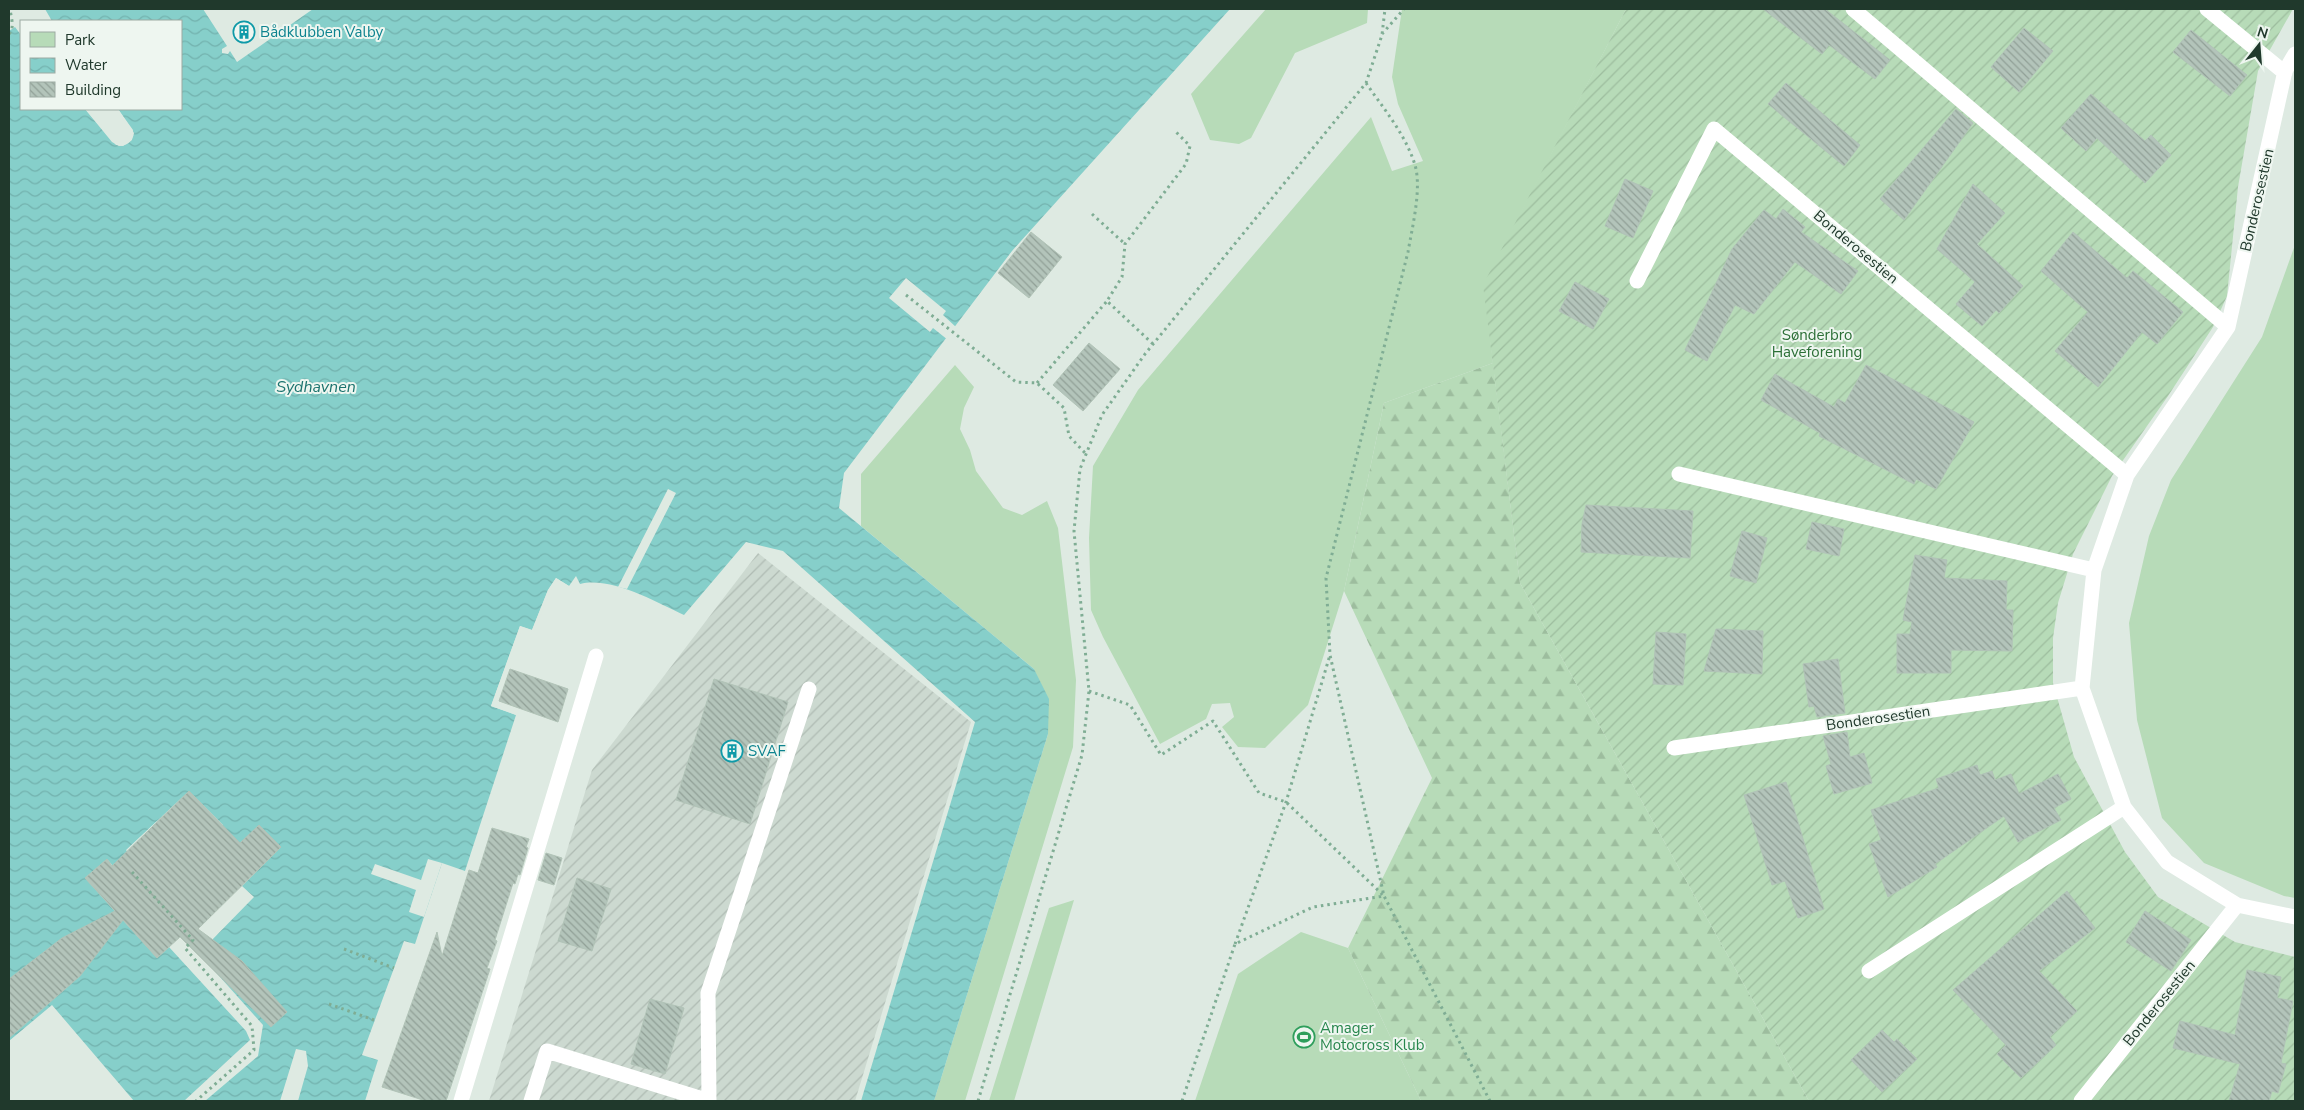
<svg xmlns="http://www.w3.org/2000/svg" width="2304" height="1110" viewBox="0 0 2304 1110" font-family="'Nunito Sans',sans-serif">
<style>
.industrial{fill:url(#industrial-furrows)}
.green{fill:#b7dbb8}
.forest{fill:url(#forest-firs)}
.garden{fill:url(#garden-furrows)}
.water{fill:url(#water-waves)}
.pier{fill:#deeae2}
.building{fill:url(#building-back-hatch);stroke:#b1c3b7}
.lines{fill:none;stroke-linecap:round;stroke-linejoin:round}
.path{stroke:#7fad94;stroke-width:3;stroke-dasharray:2.5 4;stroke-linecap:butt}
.service{stroke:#fff;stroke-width:15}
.labels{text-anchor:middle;stroke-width:4;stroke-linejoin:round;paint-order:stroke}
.culture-label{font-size:15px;fill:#0d838f;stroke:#eef6f0;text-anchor:start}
.street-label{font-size:15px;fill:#20392c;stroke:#eef6f0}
.park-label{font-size:15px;fill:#2b6f36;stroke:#eef6f0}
.leisure-label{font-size:15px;fill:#27864d;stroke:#eef6f0;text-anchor:start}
.water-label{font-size:16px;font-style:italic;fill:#1b736e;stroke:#eef6f0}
</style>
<defs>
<pattern id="industrial-furrows" width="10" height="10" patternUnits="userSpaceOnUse" patternTransform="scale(1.25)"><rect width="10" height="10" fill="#ccd9d0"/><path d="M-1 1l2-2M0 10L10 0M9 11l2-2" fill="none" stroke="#afbbb3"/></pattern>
<pattern id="forest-firs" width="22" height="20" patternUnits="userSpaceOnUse" patternTransform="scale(1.25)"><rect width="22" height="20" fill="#b7dbb8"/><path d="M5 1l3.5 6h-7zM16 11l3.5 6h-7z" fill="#9dbd9e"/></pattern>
<pattern id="garden-furrows" width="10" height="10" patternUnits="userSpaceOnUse" patternTransform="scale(1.25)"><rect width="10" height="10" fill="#b7dbb8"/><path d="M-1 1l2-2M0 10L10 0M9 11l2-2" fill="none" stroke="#9dbd9e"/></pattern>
<pattern id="water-waves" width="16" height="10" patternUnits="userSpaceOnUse" patternTransform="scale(1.25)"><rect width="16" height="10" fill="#86cfca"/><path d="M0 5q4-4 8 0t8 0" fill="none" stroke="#73b2ae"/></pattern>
<pattern id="building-back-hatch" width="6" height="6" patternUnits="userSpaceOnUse" patternTransform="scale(1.25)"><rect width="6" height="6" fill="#b3c4ba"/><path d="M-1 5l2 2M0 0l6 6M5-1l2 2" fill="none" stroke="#91a097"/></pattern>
</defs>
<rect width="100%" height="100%" fill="#deeae2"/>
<path class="industrial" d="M 758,553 L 971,722 L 855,1101 L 489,1101 L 592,770 Z"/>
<path class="green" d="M 1266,9 L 1368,9 L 1367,23 L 1295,53 L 1251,138 L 1239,144 L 1210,140 L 1191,94 Z
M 1402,9 L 1626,9 L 1484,285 L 1493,363 L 1384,403 L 1344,591 L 1308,705 L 1265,748 L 1238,747 L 1222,727 L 1234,717 L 1230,703 L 1212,704 L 1206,719 L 1160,744 L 1103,637 L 1091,610 L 1089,538 L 1093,466 L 1138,390 L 1371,117 L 1392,171 L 1423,161 L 1398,104 L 1392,77 Z
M 2295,245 L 2295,898 L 2284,896 L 2204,863 L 2162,818 L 2137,720 L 2129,623 L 2149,536 L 2171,480 L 2262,337 Z
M 955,365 L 974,387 L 964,408 L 960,429 L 970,450 L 976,471 L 1003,508 L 1022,515 L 1047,501 L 1058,528 L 1076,680 L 1073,747 L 965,1101 L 934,1101 L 1048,734 L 1034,669 L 861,526 L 861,474 Z
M 1074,900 L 1014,1101 L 989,1101 L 1049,908 Z
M 1301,932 L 1348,948 L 1421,1101 L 1195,1101 L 1238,974 Z"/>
<path class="forest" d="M 1493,363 L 1520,583 L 1809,1101 L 1421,1101 L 1348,948 L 1432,778 L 1344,591 L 1384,403 Z"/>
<path class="garden" d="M 1626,9 L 2293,9 L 2258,71 L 2238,187 L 2227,296 L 2213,327 L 2168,396 L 2112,476 L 2073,554 L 2058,603 L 2053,638 L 2053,683 L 2074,757 L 2125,852 L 2158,897 L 2235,942 L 2295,957 L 2295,1101 L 1809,1101 L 1520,583 L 1483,285 Z"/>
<path class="water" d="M 45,9 L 1230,9 L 1012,251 L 844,473 L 839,508 L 1034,669 L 1049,699 L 1048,734 L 934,1101 L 861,1101 L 975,722 L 783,551 L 746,542 L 684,615 C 656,602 611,576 580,584 L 576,576 L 569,586 L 556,578 L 548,590 L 532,630 L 520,626 L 491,706 L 516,715 L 465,871 L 442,863 L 415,944 L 404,941 L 362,1055 L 378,1060 L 365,1101 L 134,1101 L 52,1005 L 9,1041 L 9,31 L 15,27 L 21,35 L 21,109 L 85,109 L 112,142 L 119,146 C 127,146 133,141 134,133 L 118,109 L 181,109 L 181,21 L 52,21 Z"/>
<path class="pier" d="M 203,9 L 313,9 L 237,62 L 230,51 L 228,54 L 222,53 L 222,49 L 227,46 Z
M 85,109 L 88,109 L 114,140 L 123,143 L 130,138 L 131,131 L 115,109 L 118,109 L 133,130 L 132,140 L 123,146 L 116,145 Z
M 906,278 L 946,311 L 943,315 L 957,328 L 948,340 L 933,328 L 930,332 L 889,298 Z
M 668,489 L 676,493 L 627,589 L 618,587 Z
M 556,578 L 569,586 L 568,588 L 556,581 L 550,592 L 534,632 L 522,629 L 494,704 L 516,713 L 516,715 L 491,706 L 520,626 L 532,630 L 548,590 Z
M 189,791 L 223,825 L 190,857 L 209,875 L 259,825 L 281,847 L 242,886 L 254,897 L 209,943 L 195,949 L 263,1025 L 258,1056 L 205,1101 L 184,1101 L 250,1040 L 246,1031 L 169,947 L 157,958 L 85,878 L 107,859 L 118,872 L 133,859 L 126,850 Z
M 428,859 L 442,863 L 424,917 L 409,912 L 416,890 L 371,874 L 375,864 L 421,880 Z
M 296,1049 L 306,1051 L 308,1066 L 298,1101 L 280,1101 Z"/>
<path class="building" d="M 1763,9 L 1825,9 L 1890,60 L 1875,79 L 1829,45 L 1822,54 Z
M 2024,28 L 2053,51 L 2019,92 L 1991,67 Z
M 2191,30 L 2247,75 L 2230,96 L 2173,52 Z
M 1786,83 L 1860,145 L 1844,166 L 1768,104 Z
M 2091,94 L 2145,141 L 2151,135 L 2171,155 L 2145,183 L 2097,138 L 2086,151 L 2061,128 Z
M 1956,109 L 1973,123 L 1904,220 L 1880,199 Z
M 1625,179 L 1653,191 L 1633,238 L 1605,226 Z
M 1973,184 L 2005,213 L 1977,244 L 2023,286 L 1999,313 L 1996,310 L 1982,326 L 1956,304 L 1975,282 L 1937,249 Z
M 1783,209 L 1805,227 L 1801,232 L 1858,271 L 1841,294 L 1795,262 L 1754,314 L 1735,305 L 1707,361 L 1685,350 L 1732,249 L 1764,210 L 1776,219 Z
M 1031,232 L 1062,257 L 1029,298 L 998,273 Z
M 2073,232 L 2127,278 L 2133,271 L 2183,312 L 2157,344 L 2142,332 L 2098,387 L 2055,351 L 2088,312 L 2041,271 Z
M 1575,282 L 1609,299 L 1593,329 L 1559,311 Z
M 1089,343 L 1120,369 L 1083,411 L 1053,385 Z
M 1866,365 L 1974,422 L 1936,489 L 1916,479 L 1914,484 L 1819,436 L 1820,433 L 1761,400 L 1775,374 L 1834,407 L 1838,399 L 1845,403 Z
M 1586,505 L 1693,511 L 1690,558 L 1581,552 L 1582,524 Z
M 1812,522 L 1844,529 L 1839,556 L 1806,549 Z
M 1742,531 L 1767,538 L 1756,583 L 1730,576 Z
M 1915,555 L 1947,560 L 1944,578 L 2007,581 L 2006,610 L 2013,610 L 2012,651 L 1951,650 L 1951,673 L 1897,673 L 1897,634 L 1910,634 L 1912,622 L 1903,620 Z
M 1716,629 L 1763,631 L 1762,674 L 1704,671 Z
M 1656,632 L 1686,634 L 1683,685 L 1653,684 Z
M 1838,659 L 1845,713 L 1817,717 L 1814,706 L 1809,707 L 1803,664 Z
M 510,669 L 568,689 L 558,722 L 499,701 Z
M 714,679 L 788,702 L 750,824 L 676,800 Z
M 1847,732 L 1850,757 L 1864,753 L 1872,783 L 1834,794 L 1826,766 L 1831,764 L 1823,736 Z
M 1977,765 L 1980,775 L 1992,771 L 1995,780 L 2011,774 L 2019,794 L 2058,774 L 2071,799 L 2054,808 L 2061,820 L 2018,842 L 2004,816 L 1935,864 L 1937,867 L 1888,897 L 1869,844 L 1881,840 L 1871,810 L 1939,788 L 1936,779 Z
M 1786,782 L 1824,909 L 1798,918 L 1785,881 L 1772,885 L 1744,795 Z
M 189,791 L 240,843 L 259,825 L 281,847 L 198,929 L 242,961 L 287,1012 L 271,1027 L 180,937 L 157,958 L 123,920 L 80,976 L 9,1038 L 9,979 L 62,938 L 115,911 L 85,878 L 107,859 L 112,866 Z
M 492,828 L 529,839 L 526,847 L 528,848 L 520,875 L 518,874 L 515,884 L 513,883 L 495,940 L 497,941 L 487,968 L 490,969 L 446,1101 L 426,1101 L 382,1087 L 437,932 L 442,956 L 469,870 L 478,873 Z
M 546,853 L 562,858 L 554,885 L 538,880 Z
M 577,878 L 611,889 L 592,951 L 558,941 Z
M 2067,891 L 2095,928 L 2039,971 L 2077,1011 L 2050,1037 L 2056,1045 L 2021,1078 L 1997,1054 L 2006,1045 L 1953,990 Z
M 2145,911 L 2191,940 L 2171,971 L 2126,942 Z
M 2247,970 L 2281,977 L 2277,998 L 2293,1001 L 2281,1063 L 2286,1064 L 2278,1093 L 2272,1091 L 2269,1101 L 2229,1101 L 2240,1064 L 2173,1048 L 2180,1021 L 2235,1035 Z
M 650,999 L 684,1008 L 665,1074 L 631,1064 Z
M 1882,1030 L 1894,1042 L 1897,1039 L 1917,1059 L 1882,1092 L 1851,1060 Z"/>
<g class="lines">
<path class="path" d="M 9,34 C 15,28 11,17 10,9
M 1382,34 L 1404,9
M 1366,83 C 1383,108 1406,135 1415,165 C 1422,189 1412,228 1408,252 L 1326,578 L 1330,655 L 1384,896 L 1490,1101
M 1092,214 L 1125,244
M 906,295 L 1016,382 L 1037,383 L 1064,408 L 1069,436 L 1086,454
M 1153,344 L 1107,301 L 1122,277 L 1125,244 L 1186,164 L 1190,146 L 1174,130
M 1037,383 L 1107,301
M 1089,691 L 1130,705 L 1161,755 L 1213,721 L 1259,793 L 1286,802 L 1383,895
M 132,872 L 193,940 L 185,948 L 252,1026 L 254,1050 L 196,1101
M 1235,944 L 1286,802 L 1330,655
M 344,949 L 394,968
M 329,1004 L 374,1020
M 978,1101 L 1082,755 L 1089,691 L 1074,531 L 1080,469 L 1102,415 L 1145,354 L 1366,83 L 1382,35 L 1385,9
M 1182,1101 L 1235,944 L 1313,907 L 1384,896"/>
<path class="service" d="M 1853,9 L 2228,327
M 2207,9 L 2285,73
M 2295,54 L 2285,71 L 2228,327 L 2127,475 L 2094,570 L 2082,688 L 2124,807 L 2167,862 L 2237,905 L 2295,917
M 1637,281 L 1714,129 L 2127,475
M 1679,474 L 2094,570
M 1674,748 L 2082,688
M 1869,971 L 2124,807
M 461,1101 L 596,656
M 531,1101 L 547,1051 L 709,1101
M 709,1101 L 708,993 L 809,689
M 2081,1101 L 2237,905"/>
</g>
<defs>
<g id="building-ring" transform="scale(1.125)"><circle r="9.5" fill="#eef6f0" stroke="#0f9aa8" stroke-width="1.5"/><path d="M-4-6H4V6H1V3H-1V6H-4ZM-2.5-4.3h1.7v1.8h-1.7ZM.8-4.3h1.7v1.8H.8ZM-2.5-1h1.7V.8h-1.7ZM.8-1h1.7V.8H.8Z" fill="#0f9aa8"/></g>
<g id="stadium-ring" transform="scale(1.125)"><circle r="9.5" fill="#eef6f0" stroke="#2e9e5b" stroke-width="1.5"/><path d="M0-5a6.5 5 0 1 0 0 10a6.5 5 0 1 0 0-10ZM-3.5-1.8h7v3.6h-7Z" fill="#2e9e5b"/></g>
</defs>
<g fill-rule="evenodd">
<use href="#building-ring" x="244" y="32"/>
<use href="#building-ring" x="732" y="751"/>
<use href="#stadium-ring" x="1304" y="1037"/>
</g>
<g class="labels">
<g class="culture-label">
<text x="260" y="37">Bådklubben Valby</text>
<text x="748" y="756">SVAF</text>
</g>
<g class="street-label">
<text transform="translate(2257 200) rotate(-77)" y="5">Bonderosestien</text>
<text transform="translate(1856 247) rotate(40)" y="5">Bonderosestien</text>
<text transform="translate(1878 718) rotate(-8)" y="5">Bonderosestien</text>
<text transform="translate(2159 1003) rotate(-51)" y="5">Bonderosestien</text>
</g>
<g class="park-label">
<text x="1817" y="340">Sønderbro<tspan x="1817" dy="17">Haveforening</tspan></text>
</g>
<g class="leisure-label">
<text x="1320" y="1033">Amager<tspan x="1320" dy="17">Motocross Klub</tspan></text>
</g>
<g class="water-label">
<text x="316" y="392">Sydhavnen</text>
</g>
</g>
<rect width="2304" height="1110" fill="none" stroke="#20392c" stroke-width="20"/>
<rect x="20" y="20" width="162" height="90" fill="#eef6f0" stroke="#9caaa2"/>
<rect x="30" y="32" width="25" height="15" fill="#b7dbb8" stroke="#9caaa2"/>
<text x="65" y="45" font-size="15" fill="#20392c">Park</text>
<rect x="30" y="58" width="25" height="15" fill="url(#water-waves)" stroke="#9caaa2"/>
<text x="65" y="70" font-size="15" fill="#20392c">Water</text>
<rect x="30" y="82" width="25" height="15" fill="url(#building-back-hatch)" stroke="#9caaa2"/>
<text x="65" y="95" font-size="15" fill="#20392c">Building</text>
<g transform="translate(2259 45) rotate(17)" stroke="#eef6f0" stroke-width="4" paint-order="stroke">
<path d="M0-4L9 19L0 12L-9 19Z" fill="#20392c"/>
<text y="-8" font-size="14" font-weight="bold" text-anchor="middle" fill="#20392c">N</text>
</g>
</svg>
